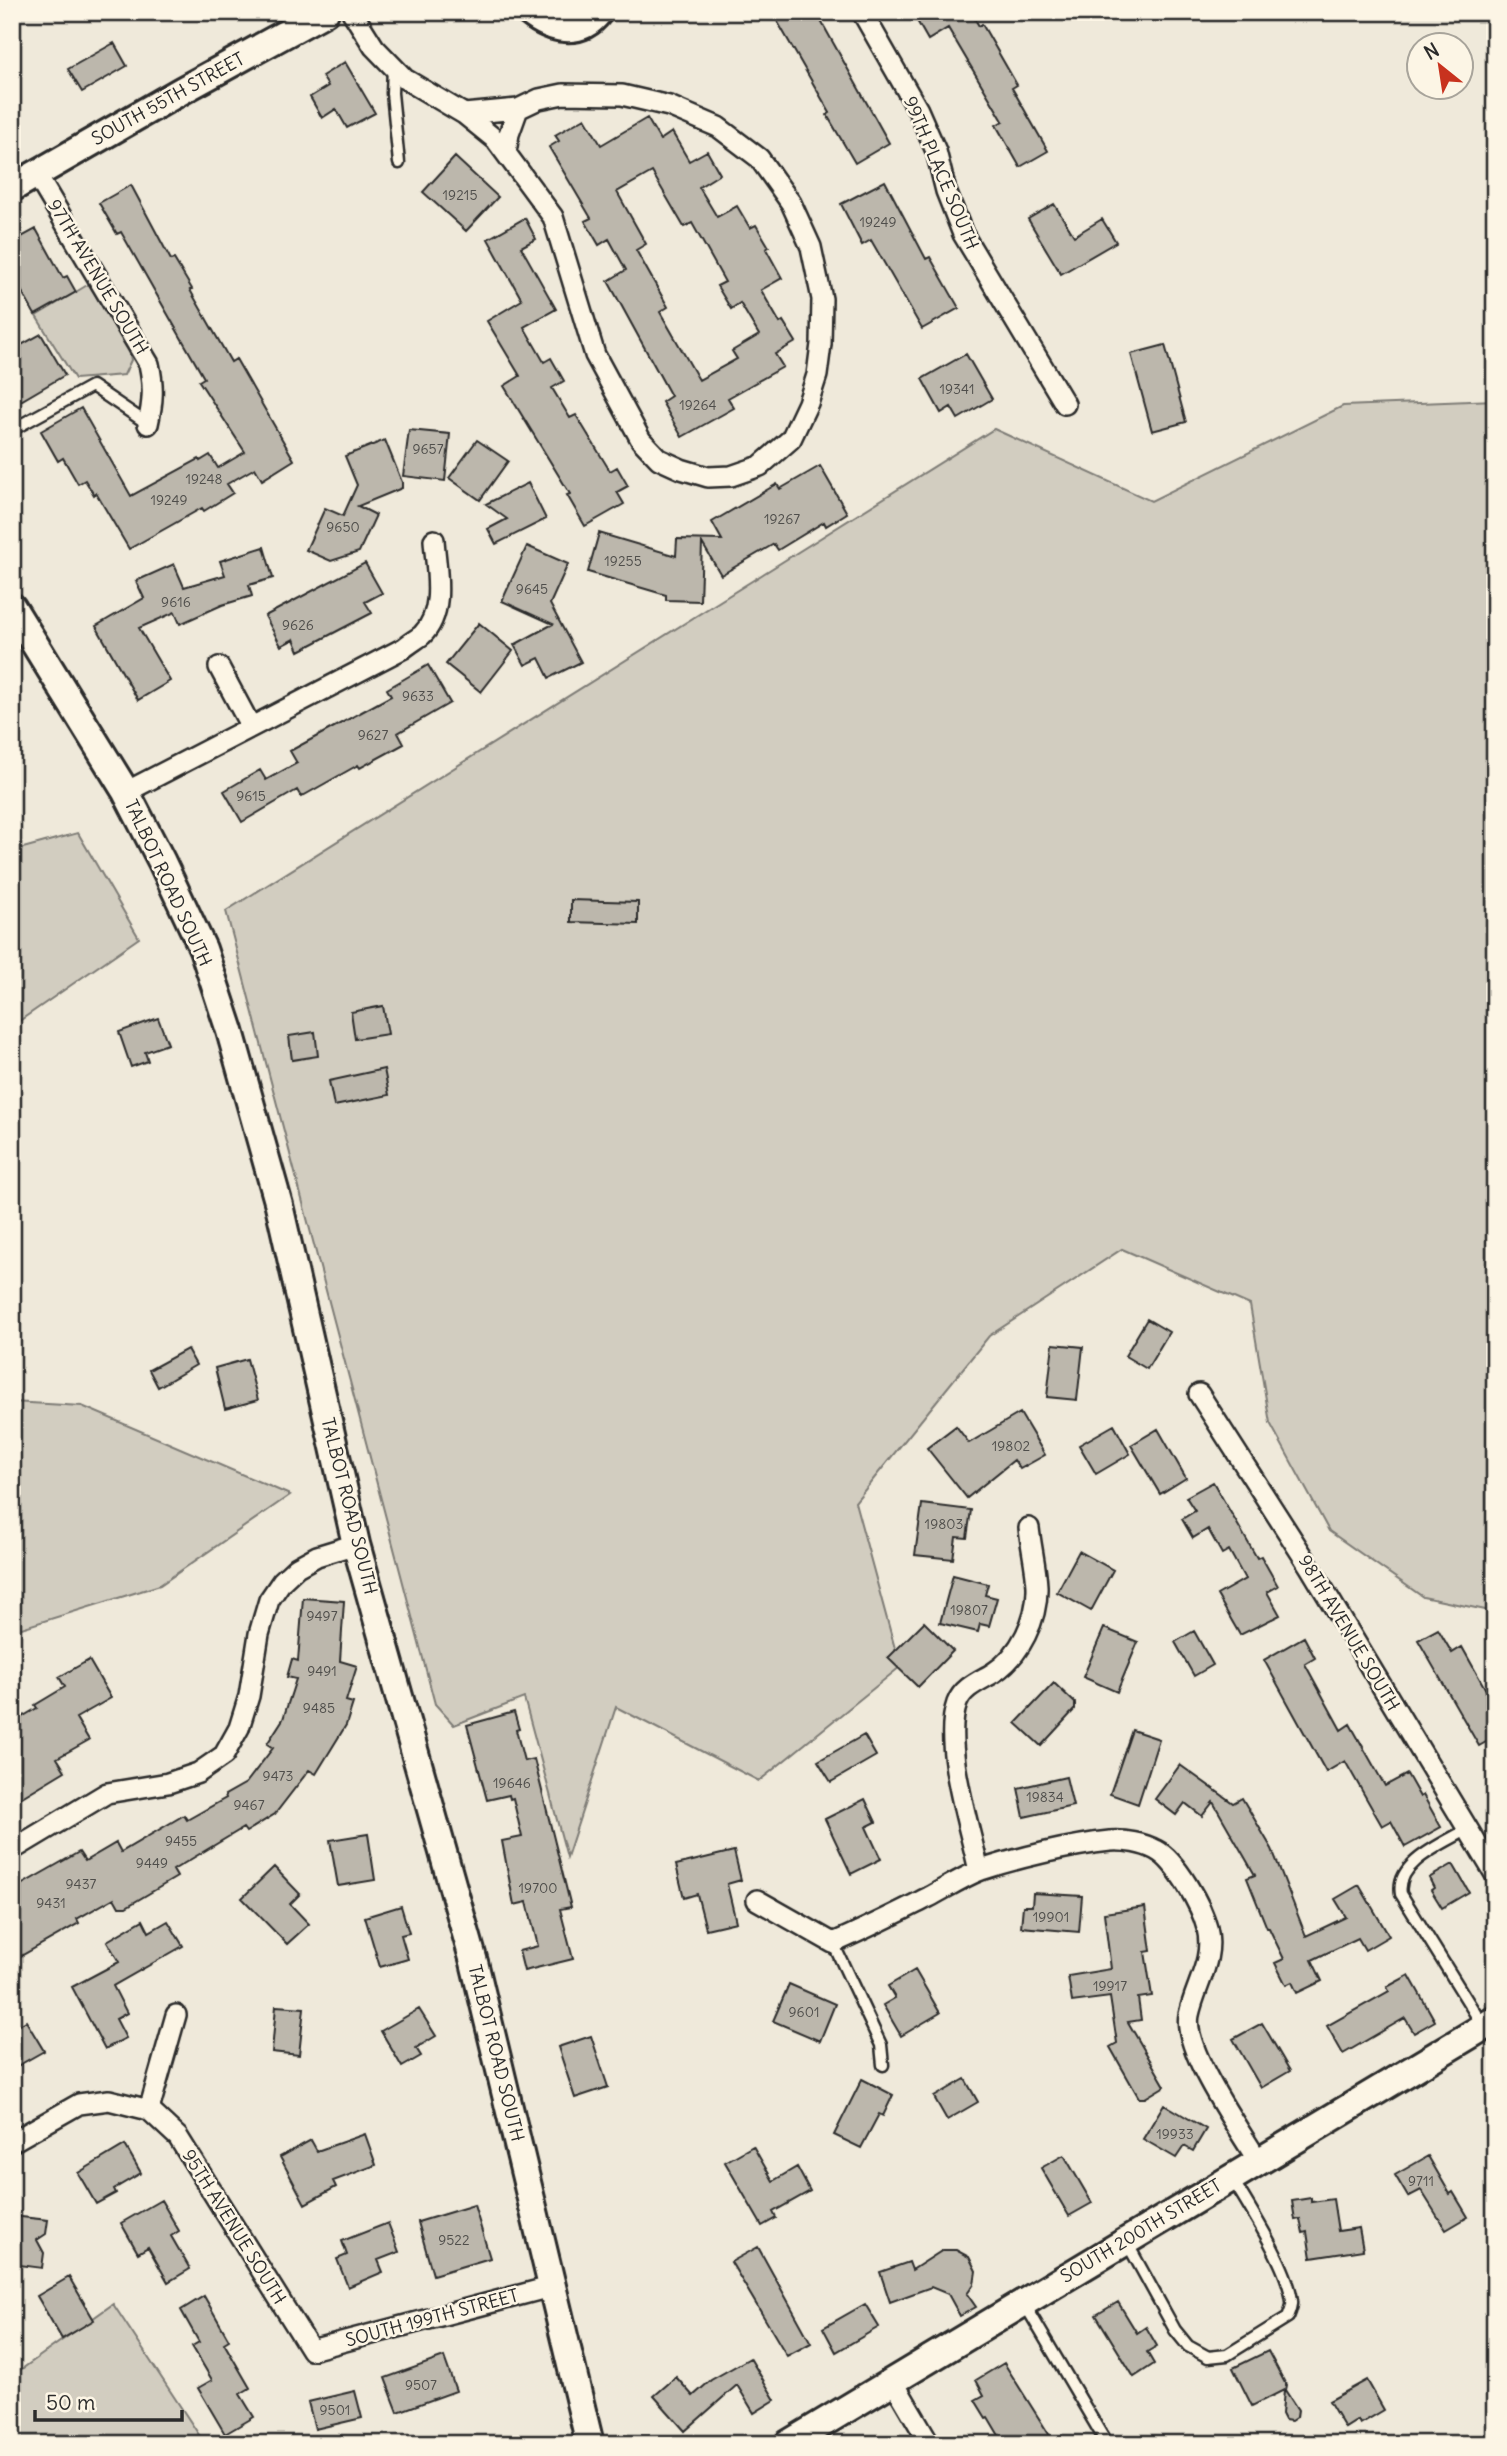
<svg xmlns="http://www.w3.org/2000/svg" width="1507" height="2456" viewBox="0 0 1507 2456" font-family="Delius,sans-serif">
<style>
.green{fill:#d2cdc0;stroke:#7e7c76;stroke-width:2}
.building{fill:#bcb7ac;stroke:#2b2b2b;stroke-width:2;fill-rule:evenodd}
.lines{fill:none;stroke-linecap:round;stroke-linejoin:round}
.lane-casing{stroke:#2b2b2b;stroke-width:15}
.street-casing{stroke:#2b2b2b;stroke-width:24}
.secondary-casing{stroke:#2b2b2b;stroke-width:32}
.lane{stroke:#fcf5e5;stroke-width:10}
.street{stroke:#fcf5e5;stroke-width:19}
.secondary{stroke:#fcf5e5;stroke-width:26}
.labels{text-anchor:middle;stroke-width:5;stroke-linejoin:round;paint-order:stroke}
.number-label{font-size:14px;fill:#4f4e4b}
.street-label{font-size:18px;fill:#2b2b2b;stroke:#fcf5e5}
</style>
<rect width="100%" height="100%" fill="#efe9da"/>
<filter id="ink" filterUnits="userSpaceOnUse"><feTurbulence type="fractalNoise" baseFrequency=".0143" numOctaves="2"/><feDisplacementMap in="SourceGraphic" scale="14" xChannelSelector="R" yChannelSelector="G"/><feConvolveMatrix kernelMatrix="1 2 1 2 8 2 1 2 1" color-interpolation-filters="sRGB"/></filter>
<g filter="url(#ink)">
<path class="green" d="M 89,284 L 129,350 L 131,360 L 124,375 L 75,379 L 36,316 Z
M 1495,400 L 1495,1612 L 1423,1597 L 1329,1531 L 1270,1423 L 1250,1305 L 1122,1249 L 989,1336 L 855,1502 L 900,1667 L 759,1781 L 616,1707 L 567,1857 L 524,1698 L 454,1725 L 435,1704 L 226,911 L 994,429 L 1151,501 L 1343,406 Z
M 78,833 L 139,938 L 12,1026 L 12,851 Z
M 12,1402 L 82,1406 L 290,1495 L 160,1585 L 12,1631 Z
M 113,2304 L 205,2444 L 12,2444 L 12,2376 Z"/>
<path class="building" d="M 772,12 L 816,12 L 889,143 L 855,163 L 827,115 L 830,113 Z
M 912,12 L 975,12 L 972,14 L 979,26 L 982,24 L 1017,85 L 1012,88 L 1048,151 L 1020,167 L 996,125 L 1003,121 L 948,28 L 928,40 Z
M 114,43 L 127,66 L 82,92 L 68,69 Z
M 345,62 L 375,113 L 347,128 L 336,109 L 322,118 L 310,97 L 328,86 L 322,76 Z
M 585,118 L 601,145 L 647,118 L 660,140 L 672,132 L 689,161 L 707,151 L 720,174 L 699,187 L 717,217 L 737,206 L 750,228 L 756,225 L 769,247 L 766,249 L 782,278 L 761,290 L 780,323 L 783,321 L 796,342 L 775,354 L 783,367 L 728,398 L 734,408 L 682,437 L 662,402 L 671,396 L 608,281 L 626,270 L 609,239 L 599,245 L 585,221 L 591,218 L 549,147 L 559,141 L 555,135 ZM 652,172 L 684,227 L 692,223 L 725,282 L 717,286 L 731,309 L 740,303 L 759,335 L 732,351 L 737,359 L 699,380 L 660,312 L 668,307 L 636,250 L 646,244 L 617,192 Z
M 455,157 L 498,197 L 466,231 L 423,192 Z
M 885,181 L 926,259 L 930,257 L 959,308 L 922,329 L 871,240 L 862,245 L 841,204 Z
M 131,185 L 171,260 L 174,259 L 192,289 L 190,290 L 231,362 L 236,359 L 294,460 L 262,480 L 255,468 L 227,484 L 233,493 L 204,511 L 202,508 L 129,549 L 96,493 L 94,495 L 85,480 L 78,484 L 63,458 L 58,461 L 41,431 L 81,408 L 131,496 L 199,459 L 200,461 L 210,455 L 218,468 L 245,452 L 199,381 L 204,378 L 121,232 L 117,234 L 99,203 Z
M 1054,204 L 1074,236 L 1102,219 L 1116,242 L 1061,274 L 1028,219 Z
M 525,218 L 536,239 L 521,247 L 556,309 L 524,327 L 544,362 L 551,358 L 564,381 L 552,388 L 570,418 L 576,415 L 610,471 L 617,467 L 628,486 L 617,492 L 624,504 L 585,526 L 567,495 L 570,494 L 504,386 L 520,376 L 487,321 L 522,300 L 488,239 Z
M 36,229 L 63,278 L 67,276 L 76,292 L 35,315 L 12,274 L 12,242 Z
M 41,334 L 65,375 L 12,406 L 12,350 Z
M 1165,345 L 1186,422 L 1152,431 L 1131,354 Z
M 966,354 L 992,399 L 958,419 L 951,407 L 941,413 L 922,379 Z
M 409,430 L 450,434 L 445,481 L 403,476 Z
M 385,440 L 402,482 L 402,488 L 358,506 L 376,515 L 359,552 L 331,561 L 306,550 L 325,508 L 343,516 L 357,485 L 345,456 Z
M 477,440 L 508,461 L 480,500 L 449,478 Z
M 820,466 L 847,513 L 826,526 L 824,522 L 778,550 L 774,544 L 721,575 L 702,543 L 700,601 L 666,600 L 666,595 L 588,572 L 599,533 L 676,556 L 677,539 L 722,540 L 712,522 L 777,484 L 780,489 Z
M 528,483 L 546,519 L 496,544 L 488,529 L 507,519 L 486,504 Z
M 527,546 L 568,564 L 550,604 L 581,662 L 549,678 L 539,658 L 525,665 L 514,645 L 553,624 L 502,601 Z
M 264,547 L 273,578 L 249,585 L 252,596 L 222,605 L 180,624 L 175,612 L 139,628 L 170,681 L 138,700 L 96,626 L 144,598 L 136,581 L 174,564 L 184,587 L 225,575 L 220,561 Z
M 365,563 L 382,593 L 365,602 L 372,613 L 299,651 L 294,639 L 281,646 L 265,616 Z
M 479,623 L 513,651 L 481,692 L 446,664 Z
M 428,665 L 450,703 L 398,733 L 404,744 L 360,768 L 358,765 L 301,797 L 297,790 L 242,822 L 224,791 L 260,770 L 266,780 L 297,763 L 290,751 L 391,696 L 387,689 Z
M 571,900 L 638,902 L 638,924 L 571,922 Z
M 383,1006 L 388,1034 L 355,1039 L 351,1012 Z
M 158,1018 L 168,1044 L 145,1052 L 148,1061 L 131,1067 L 119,1032 Z
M 315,1032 L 318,1056 L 292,1060 L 289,1036 Z
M 384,1069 L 389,1095 L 334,1106 L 329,1081 Z
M 1147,1319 L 1169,1332 L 1147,1369 L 1125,1356 Z
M 1053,1344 L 1083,1347 L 1077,1400 L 1047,1397 Z
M 187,1349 L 196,1365 L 158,1387 L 149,1370 Z
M 247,1359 L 258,1400 L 225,1409 L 215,1368 Z
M 1020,1413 L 1045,1455 L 1020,1469 L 1014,1460 L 967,1498 L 927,1448 L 956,1426 L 969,1443 Z
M 1114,1425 L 1130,1454 L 1096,1474 L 1079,1445 Z
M 1158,1429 L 1186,1478 L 1160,1494 L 1131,1445 Z
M 1213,1482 L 1257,1558 L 1261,1556 L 1278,1586 L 1267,1592 L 1280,1615 L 1240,1635 L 1217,1595 L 1245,1579 L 1229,1550 L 1222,1554 L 1208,1529 L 1193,1538 L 1182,1519 L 1195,1511 L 1186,1497 Z
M 922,1504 L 971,1510 L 967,1538 L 956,1537 L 953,1559 L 915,1555 Z
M 1079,1551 L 1113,1570 L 1091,1611 L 1057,1592 Z
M 953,1575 L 988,1584 L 985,1595 L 997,1598 L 989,1626 L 980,1624 L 978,1632 L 940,1623 Z
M 303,1598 L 344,1601 L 340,1661 L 357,1666 L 346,1701 L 353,1703 L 346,1725 L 316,1774 L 309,1770 L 275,1814 L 246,1832 L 243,1828 L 173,1870 L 177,1877 L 126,1907 L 119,1907 L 114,1898 L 77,1919 L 79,1923 L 12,1961 L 12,1890 L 79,1852 L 85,1861 L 116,1843 L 121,1852 L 184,1815 L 187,1820 L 226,1798 L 225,1795 L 246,1783 L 273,1748 L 267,1744 L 283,1719 L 296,1679 L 287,1677 L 292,1659 L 298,1661 Z
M 924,1622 L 953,1651 L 918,1687 L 888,1658 Z
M 1104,1628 L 1138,1642 L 1117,1692 L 1083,1677 Z
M 1438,1629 L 1452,1653 L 1462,1647 L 1495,1706 L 1488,1710 L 1495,1722 L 1495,1737 L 1479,1746 L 1418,1640 Z
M 1194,1631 L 1213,1665 L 1194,1676 L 1175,1642 Z
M 1304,1637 L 1315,1658 L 1305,1664 L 1341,1730 L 1350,1724 L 1385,1786 L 1407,1774 L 1420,1797 L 1423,1795 L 1441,1827 L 1405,1847 L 1391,1821 L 1382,1826 L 1345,1761 L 1326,1772 L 1264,1660 Z
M 89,1660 L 111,1698 L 76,1718 L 89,1740 L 57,1758 L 65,1771 L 12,1803 L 12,1723 L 37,1708 L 35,1705 L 65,1687 L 59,1677 Z
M 1054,1683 L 1075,1703 L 1075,1709 L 1041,1746 L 1016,1723 Z
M 514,1712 L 519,1729 L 516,1730 L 524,1761 L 534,1759 L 571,1907 L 560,1909 L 573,1959 L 524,1971 L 519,1951 L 538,1946 L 527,1902 L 514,1905 L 502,1841 L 522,1837 L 513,1798 L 510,1799 L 509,1795 L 487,1800 L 467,1725 Z
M 1132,1730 L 1159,1739 L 1138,1804 L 1110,1794 Z
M 864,1735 L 876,1756 L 831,1782 L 818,1761 Z
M 1180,1765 L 1233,1803 L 1242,1798 L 1272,1849 L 1306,1936 L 1346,1917 L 1335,1899 L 1359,1885 L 1389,1936 L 1365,1950 L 1358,1938 L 1312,1960 L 1322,1981 L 1297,1993 L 1292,1982 L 1286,1985 L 1275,1963 L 1284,1959 L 1269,1928 L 1267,1928 L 1247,1878 L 1255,1875 L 1213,1802 L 1202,1816 L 1185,1803 L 1176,1815 L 1155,1799 Z
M 1066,1777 L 1073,1806 L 1024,1817 L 1018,1788 Z
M 865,1799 L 876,1822 L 866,1827 L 881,1859 L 851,1874 L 825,1819 Z
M 368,1834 L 375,1880 L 338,1886 L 330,1840 Z
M 734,1851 L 741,1880 L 727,1884 L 736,1922 L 706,1929 L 697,1894 L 684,1898 L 676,1865 Z
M 1453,1864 L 1469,1892 L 1442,1908 L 1431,1890 L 1434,1888 L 1429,1878 Z
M 274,1867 L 300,1894 L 290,1904 L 309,1924 L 287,1944 L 242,1898 Z
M 1033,1893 L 1082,1896 L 1079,1932 L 1021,1927 L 1023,1906 L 1032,1906 Z
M 401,1906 L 409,1933 L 401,1935 L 408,1959 L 380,1967 L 365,1917 Z
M 1145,1907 L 1151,1951 L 1145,1952 L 1152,1996 L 1138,1998 L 1141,2020 L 1128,2022 L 1165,2086 L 1145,2098 L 1139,2098 L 1110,2047 L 1117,2043 L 1110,1997 L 1072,2002 L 1068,1976 L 1111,1969 L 1104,1913 Z
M 143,1920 L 149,1932 L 168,1921 L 183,1946 L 113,1986 L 127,2013 L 116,2019 L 126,2038 L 105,2049 L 72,1987 L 119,1962 L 107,1941 Z
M 915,1970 L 940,2013 L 901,2036 L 883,2005 L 895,1998 L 888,1986 Z
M 1409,1975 L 1435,2021 L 1414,2033 L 1405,2018 L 1343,2054 L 1327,2026 L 1389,1991 L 1387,1987 Z
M 789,1984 L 835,2004 L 820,2041 L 773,2021 Z
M 276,2006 L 304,2008 L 299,2055 L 272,2052 Z
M 419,2009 L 436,2036 L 416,2048 L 421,2056 L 402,2067 L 381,2031 Z
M 26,2021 L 44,2051 L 12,2069 L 12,2029 Z
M 1262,2023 L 1290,2071 L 1261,2088 L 1233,2039 Z
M 591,2036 L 608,2087 L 575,2098 L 558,2047 Z
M 862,2079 L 893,2095 L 883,2116 L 879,2114 L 861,2148 L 834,2135 Z
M 965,2079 L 978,2102 L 947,2120 L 934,2097 Z
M 1164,2104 L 1206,2129 L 1193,2151 L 1184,2146 L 1176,2158 L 1143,2139 Z
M 365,2134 L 376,2165 L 333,2181 L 336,2187 L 305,2204 L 280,2157 L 311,2140 L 317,2151 Z
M 125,2145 L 141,2173 L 114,2189 L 116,2193 L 96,2204 L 78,2173 Z
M 753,2146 L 773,2181 L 797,2167 L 810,2191 L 773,2212 L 776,2218 L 762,2226 L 725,2162 Z
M 1064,2155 L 1092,2203 L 1069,2216 L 1041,2168 Z
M 1428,2156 L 1450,2194 L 1453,2192 L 1468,2217 L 1446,2230 L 1421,2190 L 1408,2197 L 1395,2175 Z
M 1311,2198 L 1311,2202 L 1333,2199 L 1338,2231 L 1359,2228 L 1363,2250 L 1311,2258 L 1307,2232 L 1303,2233 L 1300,2219 L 1295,2220 L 1292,2201 Z
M 161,2200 L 179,2231 L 171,2236 L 190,2269 L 168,2282 L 148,2247 L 138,2253 L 121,2223 Z
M 474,2205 L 490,2258 L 433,2275 L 418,2222 Z
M 12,2216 L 48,2220 L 46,2234 L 37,2240 L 44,2253 L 42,2268 L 12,2264 Z
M 388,2223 L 399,2252 L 378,2260 L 383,2272 L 348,2287 L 337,2259 L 347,2255 L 342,2241 Z
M 758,2247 L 811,2343 L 787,2356 L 731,2262 Z
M 943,2250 L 956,2250 L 969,2257 L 976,2271 L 974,2284 L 967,2294 L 976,2307 L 960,2316 L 948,2294 L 931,2287 L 890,2302 L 880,2272 L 909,2262 L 912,2270 Z
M 69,2277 L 94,2320 L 62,2339 L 37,2296 Z
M 204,2296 L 229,2340 L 224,2343 L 250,2388 L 240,2394 L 254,2417 L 225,2434 L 198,2388 L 212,2380 L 192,2346 L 199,2342 L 181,2310 Z
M 1118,2302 L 1137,2333 L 1146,2327 L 1157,2346 L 1147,2352 L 1154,2364 L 1134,2377 L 1096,2315 Z
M 865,2304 L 879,2327 L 836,2352 L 823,2328 Z
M 1268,2351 L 1286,2385 L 1285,2390 L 1298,2410 L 1297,2417 L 1291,2421 L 1285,2420 L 1282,2414 L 1284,2390 L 1252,2406 L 1233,2368 Z
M 444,2357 L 456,2391 L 398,2412 L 385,2378 Z
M 750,2358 L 775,2400 L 754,2413 L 737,2385 L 685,2431 L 654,2396 L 676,2377 L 693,2396 L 711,2380 Z
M 1004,2363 L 1050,2436 L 1038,2444 L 1004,2444 L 988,2417 L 986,2418 L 975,2400 L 984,2395 L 976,2380 Z
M 1367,2380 L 1384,2410 L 1360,2424 L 1358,2420 L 1345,2428 L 1329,2401 Z
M 355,2391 L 362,2418 L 315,2429 L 308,2402 Z"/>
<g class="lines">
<g class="lane-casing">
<path id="lane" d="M 393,67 L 392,93 L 399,163
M 19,426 L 92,386 L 148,424
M 1468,1829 C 1445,1843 1395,1862 1401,1894 L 1483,2026
M 833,1943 L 881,2045 L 883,2065
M 1126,2241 L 1175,2330 L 1188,2346 L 1208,2357 L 1227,2355 L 1288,2317 C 1290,2312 1293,2305 1292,2301 C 1288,2267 1251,2210 1233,2180
M 1024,2303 L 1107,2444"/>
</g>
<g class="street-casing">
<path id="street" d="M 352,12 L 374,47 L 405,79 L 464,114 L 496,140 L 553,217 L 595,355 L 641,440 L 659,459 L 681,469 L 708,477 L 731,476 L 760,466 L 791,439 L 808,403 L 817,375 L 821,344 L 822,299 L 811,247 L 791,203 L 759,158 L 718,127 L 669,106 L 622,95 L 563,94 L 539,99 L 518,109 L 464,114
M 862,12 L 918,110 L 936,151 L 946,191 L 963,234 L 1065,404
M 506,152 L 509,134 L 518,109
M 36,174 L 149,364 C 154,386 153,402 148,424
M 219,667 L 251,727
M 126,792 L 404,648 C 410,643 417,639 422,635 C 446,612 436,569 434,540
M 1199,1394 L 1310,1567 L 1495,1874
M 12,1850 L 107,1793 L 168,1783 L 198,1773 L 224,1755 L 239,1728 L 249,1696 L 259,1634 L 269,1600 L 282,1581 L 297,1567 L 317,1556 L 356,1544
M 979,1871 C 970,1827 942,1745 957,1703 C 963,1687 980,1681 993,1673 C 1020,1656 1038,1619 1037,1586 C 1036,1567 1031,1547 1029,1528
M 757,1900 L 833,1943 C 866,1929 897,1913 929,1897 C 946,1888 963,1877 981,1870 C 1017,1858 1071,1845 1110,1841 C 1125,1840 1143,1843 1156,1850 C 1176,1860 1202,1907 1207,1928 C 1215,1960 1195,1985 1189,2015 C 1182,2049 1239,2129 1258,2161
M 149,2110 L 178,2137 L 311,2350 L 554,2286
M 12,2142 L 79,2104 L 109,2100 L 149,2110 L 176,2015
M 893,2381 L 930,2444"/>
</g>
<g class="secondary-casing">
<path id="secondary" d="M 529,12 C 551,30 580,37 599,12
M 12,188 L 181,91 L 325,12
M 12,607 L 126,792 L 162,862 L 203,949 L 230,1031 L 279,1205 L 356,1544 L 474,1962 L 590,2444
M 788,2444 L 1495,2020"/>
</g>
<use href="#lane" class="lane"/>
<use href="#street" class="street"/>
<use href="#secondary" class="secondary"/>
</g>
</g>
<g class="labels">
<g class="number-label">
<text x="460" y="200">19215</text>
<text x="878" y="227">19249</text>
<text x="957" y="394">19341</text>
<text x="698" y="410">19264</text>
<text x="428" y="454">9657</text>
<text x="204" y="484">19248</text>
<text x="169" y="505">19249</text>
<text x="782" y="524">19267</text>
<text x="343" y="532">9650</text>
<text x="623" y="566">19255</text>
<text x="532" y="594">9645</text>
<text x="176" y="607">9616</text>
<text x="298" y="630">9626</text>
<text x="418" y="701">9633</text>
<text x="373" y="740">9627</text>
<text x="251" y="801">9615</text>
<text x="1011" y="1451">19802</text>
<text x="944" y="1529">19803</text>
<text x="969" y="1615">19807</text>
<text x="322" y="1621">9497</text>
<text x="322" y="1676">9491</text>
<text x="319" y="1713">9485</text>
<text x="278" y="1781">9473</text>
<text x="512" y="1788">19646</text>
<text x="1045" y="1802">19834</text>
<text x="249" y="1810">9467</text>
<text x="181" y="1846">9455</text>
<text x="152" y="1868">9449</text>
<text x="81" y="1889">9437</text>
<text x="538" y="1893">19700</text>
<text x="51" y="1908">9431</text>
<text x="1051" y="1922">19901</text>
<text x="1110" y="1991">19917</text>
<text x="804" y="2017">9601</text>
<text x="1175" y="2139">19933</text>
<text x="1421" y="2186">9711</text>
<text x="454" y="2245">9522</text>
<text x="421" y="2390">9507</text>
<text x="335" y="2415">9501</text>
</g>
<g class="street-label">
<text transform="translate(168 99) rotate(-29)" y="6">SOUTH 55TH STREET</text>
<text transform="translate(941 173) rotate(67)" y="6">99TH PLACE SOUTH</text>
<text transform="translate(98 277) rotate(59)" y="6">97TH AVENUE SOUTH</text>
<text transform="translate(168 883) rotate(65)" y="6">TALBOT ROAD SOUTH</text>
<text transform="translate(349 1506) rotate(76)" y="6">TALBOT ROAD SOUTH</text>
<text transform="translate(1349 1633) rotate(59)" y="6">98TH AVENUE SOUTH</text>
<text transform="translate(496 2053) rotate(76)" y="6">TALBOT ROAD SOUTH</text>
<text transform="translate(234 2227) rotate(58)" y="6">95TH AVENUE SOUTH</text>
<text transform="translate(1141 2231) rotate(-31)" y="6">SOUTH 200TH STREET</text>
<text transform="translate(432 2318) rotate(-15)" y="6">SOUTH 199TH STREET</text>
</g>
</g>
<rect width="1507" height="2456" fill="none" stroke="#fcf5e5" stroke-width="42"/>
<rect x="21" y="21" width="1465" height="2414" fill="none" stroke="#2b2b2b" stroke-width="2.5" filter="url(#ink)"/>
<g transform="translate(1440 66) rotate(330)"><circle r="33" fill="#fcf5e5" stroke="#a8a49b" stroke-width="2"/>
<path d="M0-5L12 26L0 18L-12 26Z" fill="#c8321e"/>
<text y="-10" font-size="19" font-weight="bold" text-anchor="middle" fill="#2b2b2b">N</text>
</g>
<path d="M35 2410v10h147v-10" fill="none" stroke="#2b2b2b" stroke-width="3.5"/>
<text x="46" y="2410" font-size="21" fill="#2b2b2b" stroke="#fcf5e5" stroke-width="5" paint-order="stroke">50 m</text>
</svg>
